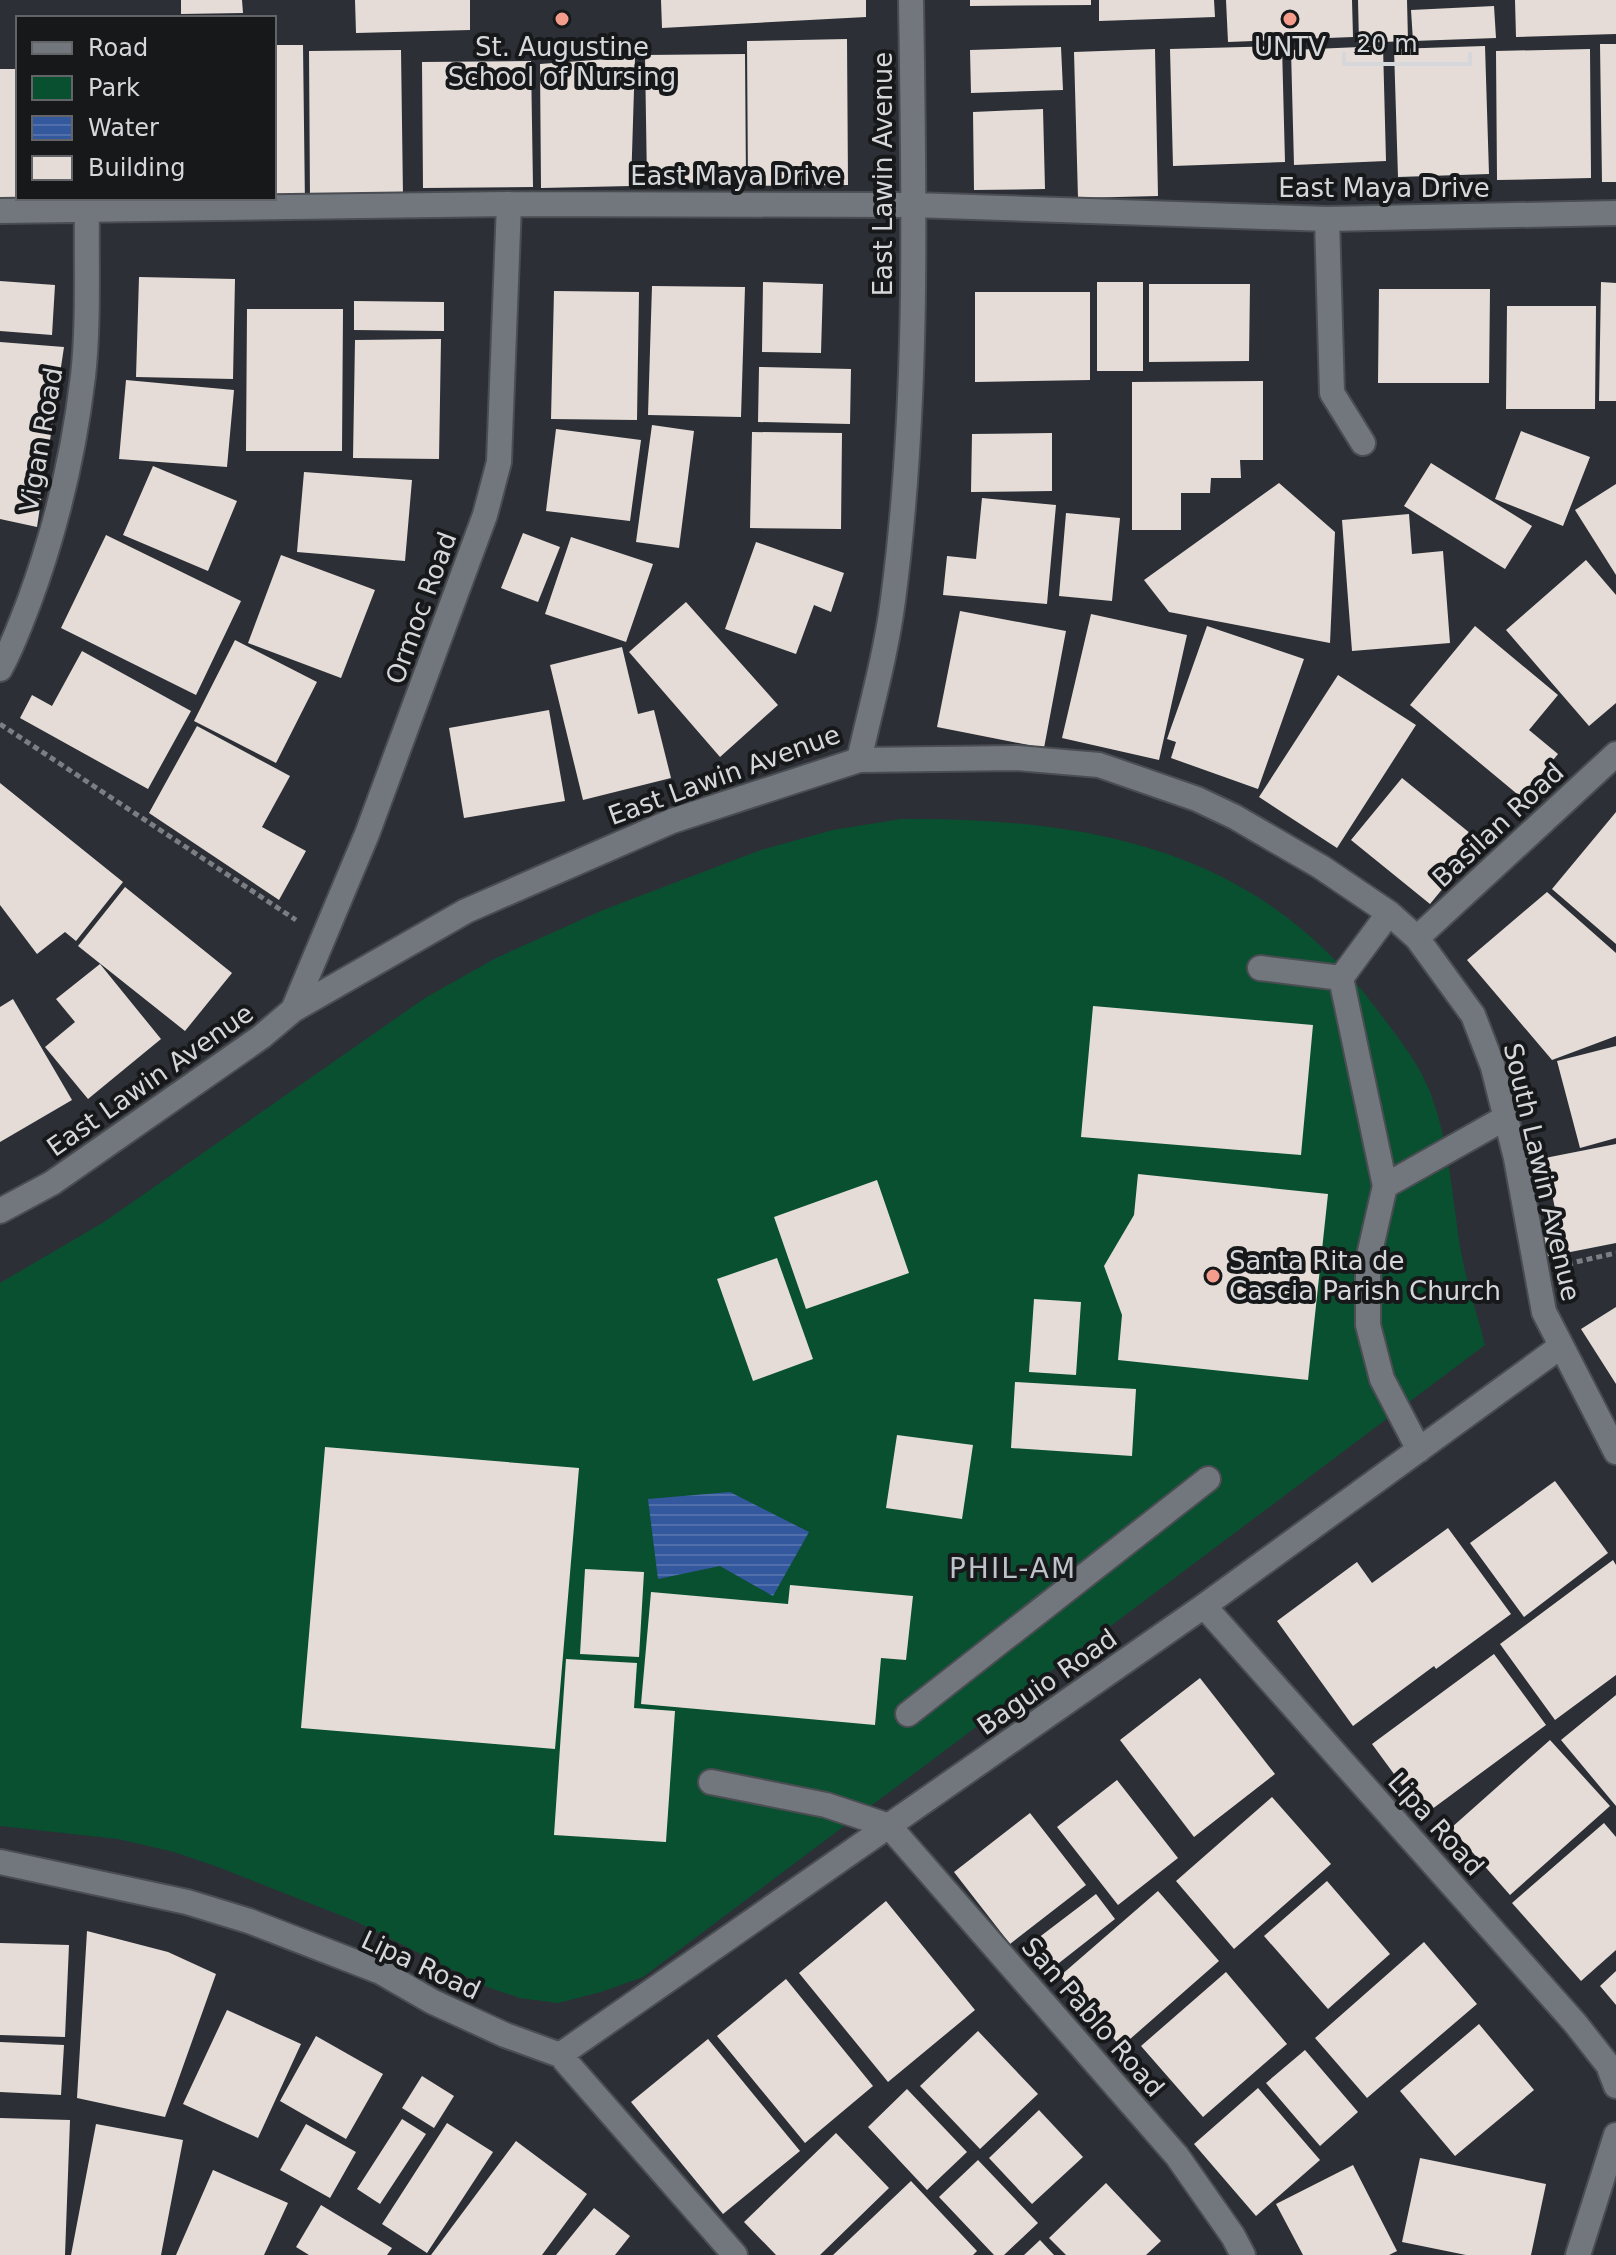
<svg xmlns="http://www.w3.org/2000/svg" width="1616" height="2255" viewBox="0 0 1616 2255" font-family="'DejaVu Sans',sans-serif">
<style>
.green{fill:#085030}
.water{fill:url(#water-rules)}
.building{fill:#e5dcd7}
.lines{fill:none;stroke-linecap:round;stroke-linejoin:round}
.minor-casing{stroke:#4a4d52;stroke-width:28}
.path{stroke:#7b7e83;stroke-width:5;stroke-dasharray:6 4;stroke-linecap:butt}
.minor{stroke:#72777e;stroke-width:24}
.poi-dot{fill:#f49d8c;stroke:#16181a;stroke-width:3}
.labels{text-anchor:middle;stroke-width:8;stroke-linejoin:round;paint-order:stroke}
.poi-label{font-size:26px;fill:#d5d7db;stroke:#16181a}
.street-label{font-size:26px;fill:#d5d7db;stroke:#16181a}
.neighbourhood-label{font-size:28px;letter-spacing:2px;fill:#bec3ca;stroke:#16181a}
</style>
<defs>
<pattern id="water-rules" width="6" height="5" patternUnits="userSpaceOnUse" patternTransform="scale(2)"><rect width="6" height="5" fill="#34589e"/><path d="M0 2.5h6" fill="none" stroke="#506fab"/></pattern>
</defs>
<rect width="100%" height="100%" fill="#2c3036"/>
<path class="green" d="M 901,819 C 1090,818 1259,848 1378,1011 C 1397,1036 1418,1062 1430,1092 C 1450,1144 1452,1198 1461,1252 C 1467,1283 1477,1314 1485,1345 L 643,1977 L 601,1992 L 558,2003 L 520,1998 L 487,1987 L 355,1921 L 218,1867 L 174,1852 L 118,1839 L 0,1826 L 0,1283 L 104,1222 L 425,998 L 496,958 L 603,910 L 761,850 L 833,830 Z"/>
<path class="water" d="M 730,1492 L 809,1532 L 773,1596 L 720,1566 L 658,1579 L 648,1499 Z"/>
<path class="building" d="M 181,0 L 242,0 L 243,13 L 181,14 Z
M 355,0 L 470,0 L 470,30 L 356,33 Z
M 661,0 L 866,0 L 866,17 L 662,28 Z
M 970,0 L 1091,0 L 1091,5 L 970,6 Z
M 1099,0 L 1214,0 L 1215,17 L 1099,21 Z
M 1226,0 L 1352,0 L 1353,37 L 1228,42 Z
M 1358,0 L 1407,0 L 1408,41 L 1359,43 Z
M 1515,0 L 1616,0 L 1616,34 L 1516,37 Z
M 1494,6 L 1496,38 L 1413,41 L 1411,10 Z
M 847,39 L 848,185 L 748,186 L 747,41 Z
M 1600,44 L 1616,44 L 1616,182 L 1602,182 Z
M 274,45 L 303,45 L 305,206 L 274,198 Z
M 1282,46 L 1285,162 L 1173,166 L 1170,49 Z
M 1383,46 L 1386,161 L 1294,165 L 1291,50 Z
M 1485,46 L 1489,174 L 1398,177 L 1394,49 Z
M 1061,47 L 1063,90 L 971,93 L 970,50 Z
M 1155,49 L 1158,196 L 1078,198 L 1074,52 Z
M 1590,49 L 1591,178 L 1497,180 L 1496,51 Z
M 401,50 L 403,197 L 310,199 L 309,51 Z
M 745,54 L 746,182 L 647,183 L 645,55 Z
M 635,57 L 631,186 L 541,188 L 540,64 Z
M 531,61 L 533,187 L 423,188 L 422,62 Z
M 0,69 L 18,69 L 18,200 L 0,200 Z
M 1043,109 L 1045,189 L 974,190 L 973,112 Z
M 139,277 L 235,279 L 233,379 L 136,377 Z
M 0,281 L 55,285 L 52,335 L 0,331 Z
M 763,282 L 823,284 L 821,353 L 762,352 Z
M 1097,282 L 1143,282 L 1143,371 L 1097,371 Z
M 1601,282 L 1616,283 L 1616,401 L 1599,401 Z
M 1149,284 L 1250,284 L 1249,361 L 1149,362 Z
M 652,286 L 745,287 L 741,417 L 648,415 Z
M 1379,289 L 1490,289 L 1489,383 L 1378,383 Z
M 554,291 L 639,292 L 637,420 L 551,419 Z
M 975,292 L 1090,292 L 1090,380 L 975,382 Z
M 354,301 L 444,302 L 444,331 L 354,330 Z
M 1507,306 L 1596,306 L 1595,409 L 1506,409 Z
M 247,309 L 343,309 L 342,451 L 246,451 Z
M 441,339 L 439,459 L 353,458 L 355,340 Z
M 0,342 L 64,347 L 37,527 L 0,519 Z
M 759,367 L 851,369 L 850,424 L 758,422 Z
M 126,380 L 234,390 L 227,467 L 119,459 Z
M 1263,381 L 1263,460 L 1240,460 L 1241,478 L 1211,478 L 1210,493 L 1181,493 L 1181,530 L 1132,530 L 1132,382 Z
M 652,425 L 694,431 L 679,548 L 636,542 Z
M 556,429 L 641,440 L 630,521 L 546,511 Z
M 1521,431 L 1590,457 L 1563,526 L 1495,499 Z
M 752,432 L 842,433 L 841,529 L 750,528 Z
M 1052,433 L 1052,491 L 971,492 L 972,434 Z
M 1431,463 L 1532,526 L 1505,569 L 1404,506 Z
M 153,466 L 237,501 L 208,571 L 123,535 Z
M 304,472 L 412,480 L 405,561 L 297,552 Z
M 1279,483 L 1335,532 L 1330,643 L 1169,612 L 1144,580 Z
M 1616,484 L 1616,575 L 1575,510 Z
M 982,498 L 1056,505 L 1047,604 L 943,595 L 947,556 L 976,559 Z
M 1066,513 L 1120,518 L 1112,601 L 1059,596 Z
M 1409,514 L 1412,554 L 1443,551 L 1450,643 L 1352,651 L 1342,520 Z
M 523,533 L 560,547 L 538,602 L 501,588 Z
M 106,535 L 241,601 L 196,695 L 61,628 Z
M 571,537 L 653,564 L 626,642 L 545,614 Z
M 756,542 L 844,573 L 831,612 L 814,605 L 796,654 L 725,629 Z
M 281,555 L 375,590 L 341,678 L 248,643 Z
M 1586,560 L 1616,595 L 1616,703 L 1589,726 L 1506,630 Z
M 686,602 L 778,705 L 720,757 L 629,652 Z
M 960,611 L 1066,631 L 1044,748 L 937,727 Z
M 1091,614 L 1187,635 L 1159,760 L 1062,738 Z
M 1207,626 L 1304,659 L 1258,789 L 1171,758 L 1176,742 L 1167,739 Z
M 1475,626 L 1558,695 L 1529,730 L 1558,754 L 1522,798 L 1410,705 Z
M 235,640 L 317,682 L 276,763 L 194,721 Z
M 622,647 L 638,714 L 654,710 L 671,778 L 583,800 L 550,665 Z
M 82,651 L 191,711 L 148,789 L 20,718 L 32,695 L 52,706 Z
M 1338,675 L 1416,725 L 1337,848 L 1259,797 Z
M 549,710 L 565,801 L 464,818 L 449,728 Z
M 197,726 L 290,776 L 262,827 L 306,851 L 279,900 L 149,813 Z
M 1402,778 L 1481,842 L 1430,904 L 1351,840 Z
M 0,783 L 123,882 L 76,941 L 65,932 L 37,954 L 0,905 Z
M 1616,812 L 1616,944 L 1552,889 Z
M 125,887 L 232,973 L 185,1031 L 78,946 Z
M 1547,892 L 1616,953 L 1616,1036 L 1552,1060 L 1467,960 Z
M 100,964 L 161,1039 L 88,1099 L 45,1047 L 75,1022 L 56,999 Z
M 13,999 L 72,1100 L 0,1142 L 0,1007 Z
M 1093,1006 L 1313,1025 L 1301,1155 L 1081,1137 Z
M 1616,1046 L 1616,1138 L 1580,1148 L 1557,1061 Z
M 1616,1144 L 1616,1243 L 1540,1258 L 1533,1223 L 1557,1219 L 1545,1158 Z
M 1138,1174 L 1328,1194 L 1308,1380 L 1118,1360 L 1122,1315 L 1104,1266 L 1134,1215 Z
M 877,1180 L 909,1273 L 806,1309 L 774,1217 Z
M 777,1258 L 813,1359 L 753,1381 L 717,1279 Z
M 1034,1299 L 1081,1302 L 1076,1375 L 1029,1372 Z
M 1616,1307 L 1616,1384 L 1581,1329 Z
M 1015,1382 L 1136,1389 L 1132,1456 L 1011,1448 Z
M 897,1435 L 973,1445 L 962,1519 L 886,1508 Z
M 325,1447 L 579,1468 L 555,1749 L 301,1728 Z
M 1555,1481 L 1608,1553 L 1524,1617 L 1470,1543 Z
M 1448,1528 L 1511,1614 L 1436,1669 L 1434,1666 L 1353,1726 L 1277,1621 L 1357,1562 L 1372,1583 Z
M 1613,1560 L 1616,1565 L 1616,1675 L 1555,1720 L 1500,1644 Z
M 585,1569 L 644,1572 L 639,1657 L 580,1654 Z
M 790,1585 L 913,1596 L 906,1660 L 881,1658 L 875,1725 L 641,1704 L 651,1592 L 788,1604 Z
M 1494,1654 L 1546,1725 L 1424,1815 L 1372,1744 Z
M 566,1659 L 637,1663 L 634,1708 L 675,1711 L 666,1842 L 554,1835 Z
M 1200,1678 L 1275,1774 L 1194,1837 L 1120,1740 Z
M 1616,1695 L 1616,1806 L 1561,1740 Z
M 1550,1740 L 1610,1806 L 1510,1895 L 1451,1828 Z
M 1117,1780 L 1178,1858 L 1118,1905 L 1057,1827 Z
M 1272,1797 L 1331,1864 L 1234,1949 L 1176,1881 Z
M 1030,1813 L 1086,1885 L 1010,1944 L 954,1872 Z
M 1604,1823 L 1616,1837 L 1616,1950 L 1581,1981 L 1512,1903 Z
M 1327,1881 L 1390,1954 L 1328,2009 L 1264,1936 Z
M 1158,1891 L 1219,1961 L 1121,2047 L 1060,1976 Z
M 1096,1894 L 1115,1919 L 1045,1974 L 1025,1948 Z
M 886,1901 L 975,2010 L 888,2082 L 799,1973 Z
M 87,1931 L 168,1952 L 216,1974 L 165,2117 L 77,2098 Z
M 1424,1942 L 1477,2004 L 1367,2098 L 1315,2038 Z
M 0,1943 L 69,1945 L 65,2037 L 0,2035 Z
M 1616,1971 L 1616,2005 L 1600,1986 Z
M 1226,1972 L 1287,2044 L 1203,2117 L 1141,2046 Z
M 786,1979 L 873,2086 L 805,2143 L 717,2036 Z
M 227,2010 L 301,2044 L 258,2138 L 183,2104 Z
M 1479,2024 L 1534,2090 L 1455,2156 L 1400,2091 Z
M 978,2031 L 1038,2094 L 980,2149 L 920,2086 Z
M 316,2036 L 383,2074 L 346,2139 L 280,2101 Z
M 708,2039 L 800,2151 L 723,2214 L 631,2102 Z
M 0,2042 L 64,2045 L 61,2095 L 0,2092 Z
M 1305,2050 L 1358,2112 L 1320,2146 L 1266,2083 Z
M 422,2076 L 454,2096 L 434,2128 L 402,2108 Z
M 1258,2088 L 1320,2160 L 1256,2216 L 1194,2144 Z
M 907,2089 L 967,2152 L 927,2190 L 868,2127 Z
M 1039,2110 L 1083,2157 L 1032,2204 L 989,2158 Z
M 0,2118 L 70,2120 L 65,2255 L 0,2255 Z
M 402,2119 L 426,2134 L 380,2204 L 357,2189 Z
M 447,2123 L 493,2152 L 427,2253 L 382,2224 Z
M 96,2124 L 183,2140 L 161,2255 L 71,2255 Z
M 306,2124 L 356,2152 L 330,2198 L 280,2170 Z
M 836,2133 L 889,2188 L 820,2255 L 776,2255 L 744,2222 Z
M 516,2141 L 587,2194 L 542,2255 L 431,2255 Z
M 1420,2158 L 1546,2184 L 1531,2255 L 1466,2255 L 1402,2242 Z
M 978,2160 L 1038,2223 L 1004,2255 L 994,2255 L 939,2197 Z
M 1353,2165 L 1397,2251 L 1389,2255 L 1303,2255 L 1276,2204 Z
M 213,2170 L 288,2203 L 264,2255 L 176,2255 Z
M 911,2181 L 977,2251 L 973,2255 L 833,2255 Z
M 1106,2183 L 1161,2241 L 1146,2255 L 1066,2255 L 1049,2238 Z
M 321,2205 L 392,2248 L 387,2255 L 309,2255 L 296,2247 Z
M 594,2208 L 630,2236 L 615,2255 L 556,2255 Z
M 1040,2240 L 1054,2255 L 1024,2255 Z"/>
<g class="lines">
<g class="minor-casing">
<path id="minor" d="M 0,211 L 509,204 L 914,205 L 1327,219 L 1616,213
M 1327,219 L 1332,393 L 1363,443
M 0,669 C 12,648 20,625 29,602 C 56,529 74,453 83,376 C 89,323 86,263 87,210
M 859,760 C 871,707 886,654 893,600 C 919,402 914,199 911,0
M 1417,938 L 1616,754
M 1260,968 L 1341,978 L 1385,1186
M 1341,978 L 1389,913
M 293,1010 L 367,834 L 485,515 L 499,462 L 509,204
M 0,1211 L 52,1183 L 261,1037 L 293,1010 L 466,911 L 672,821 L 859,760 L 1017,758 L 1099,765 L 1197,799 L 1235,817 L 1321,867 L 1389,913 L 1417,938 L 1473,1015 L 1493,1067 L 1516,1158 L 1544,1312 L 1616,1452
M 1419,1450 L 1382,1379 L 1368,1325 L 1368,1260 L 1385,1186 L 1505,1118
M 1204,1606 L 1575,2023 L 1608,2065 L 1616,2086
M 908,1714 L 1208,1479
M 711,1782 L 826,1805 L 889,1826 L 1177,2156 L 1233,2236 L 1243,2255
M 0,1862 L 187,1902 L 249,1921 L 381,1972 L 433,2002 L 505,2035 L 560,2055 L 735,2255
M 560,2055 L 1204,1606 L 1560,1347
M 1578,2255 L 1616,2135"/>
</g>
<path class="path" d="M 0,724 L 296,920
M 1567,1264 L 1616,1253"/>
<use href="#minor" class="minor"/>
</g>
<g class="poi-dot">
<circle cx="562" cy="19" r="8"/>
<circle cx="1290" cy="19" r="8"/>
<circle cx="1213" cy="1276" r="8"/>
</g>
<g class="labels">
<g class="poi-label">
<text x="562" y="56">St. Augustine<tspan x="562" dy="30">School of Nursing</tspan></text>
<text x="1290" y="56">UNTV</text>
<text x="1229" y="1270" text-anchor="start">Santa Rita de<tspan x="1229" dy="30">Cascia Parish Church</tspan></text>
</g>
<g class="street-label">
<text transform="translate(883 174) rotate(-90)" y="9">East Lawin Avenue</text>
<text x="736" y="185">East Maya Drive</text>
<text x="1384" y="197">East Maya Drive</text>
<text transform="translate(41 440) rotate(-80)" y="9">Vigan Road</text>
<text transform="translate(421 608) rotate(-70)" y="9">Ormoc Road</text>
<text transform="translate(724 775) rotate(-20)" y="9">East Lawin Avenue</text>
<text transform="translate(1498 825) rotate(-43)" y="9">Basilan Road</text>
<text transform="translate(150 1080) rotate(-35)" y="9">East Lawin Avenue</text>
<text transform="translate(1542 1172) rotate(77)" y="9">South Lawin Avenue</text>
<text transform="translate(1047 1682) rotate(-35)" y="9">Baguio Road</text>
<text transform="translate(1436 1824) rotate(48)" y="9">Lipa Road</text>
<text transform="translate(421 1965) rotate(25)" y="9">Lipa Road</text>
<text transform="translate(1093 2017) rotate(49)" y="9">San Pablo Road</text>
</g>
<g class="neighbourhood-label">
<text x="1013" y="1578">PHIL-AM</text>
</g>
</g>
<rect x="16" y="16" width="260" height="184" fill="#16181a" stroke="#626467" stroke-width="2"/>
<rect x="32" y="42" width="40" height="12" fill="#72777e" stroke="#626467" stroke-width="2"/>
<text x="88" y="56" font-size="24" fill="#d5d7db">Road</text>
<rect x="32" y="76" width="40" height="24" fill="#085030" stroke="#626467" stroke-width="2"/>
<text x="88" y="96" font-size="24" fill="#d5d7db">Park</text>
<rect x="32" y="116" width="40" height="24" fill="url(#water-rules)" stroke="#626467" stroke-width="2"/>
<text x="88" y="136" font-size="24" fill="#d5d7db">Water</text>
<rect x="32" y="156" width="40" height="24" fill="#e5dcd7" stroke="#626467" stroke-width="2"/>
<text x="88" y="176" font-size="24" fill="#d5d7db">Building</text>
<path d="M1344 52v12h126v-12" fill="none" stroke="#d5d7db" stroke-width="4"/>
<text x="1356" y="52" font-size="24" fill="#d5d7db" stroke="#16181a" stroke-width="6" paint-order="stroke">20 m</text>
</svg>
